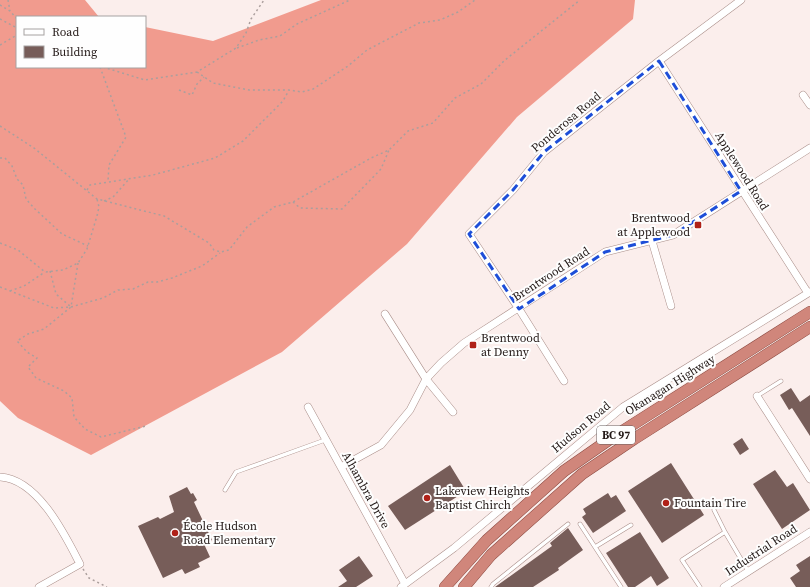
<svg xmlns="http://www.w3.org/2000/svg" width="810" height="587" viewBox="0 0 810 587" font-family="'Source Serif 4',serif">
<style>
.forest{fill:#f19b8e}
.building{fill:#775d59}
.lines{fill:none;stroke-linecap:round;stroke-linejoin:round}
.service-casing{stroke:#aa8e89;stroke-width:4.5}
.minor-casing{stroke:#aa8e89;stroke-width:8}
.trunk-casing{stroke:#8c4b42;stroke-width:12}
.path{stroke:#ab9f9d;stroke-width:1.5;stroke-dasharray:2 3;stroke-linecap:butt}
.service{stroke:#fff;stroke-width:3.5}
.minor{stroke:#fff;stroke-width:7}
.trunk{stroke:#d0867b;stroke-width:11}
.marked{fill:none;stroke:#1d4ed8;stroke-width:3;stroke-dasharray:8 5;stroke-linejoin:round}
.poi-dot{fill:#b02118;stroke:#fefefe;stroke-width:1.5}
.labels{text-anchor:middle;stroke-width:4;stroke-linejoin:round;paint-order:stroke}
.shield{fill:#fefefe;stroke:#645d5c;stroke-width:1}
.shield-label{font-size:11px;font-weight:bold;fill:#221816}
.street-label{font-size:12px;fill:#221816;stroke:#fefefe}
.poi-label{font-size:12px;fill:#221816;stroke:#fefefe;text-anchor:start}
</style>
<rect width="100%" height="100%" fill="#fbeeec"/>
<path class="forest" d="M 0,0 L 85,0 L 99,17 L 17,17 L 17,67 L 145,67 L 145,27 L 213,41 L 321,0 L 635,0 L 633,19 L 517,117 L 407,244 L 282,352 L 91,455 L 18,418 L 0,401 Z"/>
<path class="building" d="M 791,388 L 800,402 L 810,395 L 810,436 L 792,408 L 789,410 L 780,395 Z
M 742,438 L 749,449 L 740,455 L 733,444 Z
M 671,463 L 704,515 L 662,543 L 628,491 Z
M 450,465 L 466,491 L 405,530 L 388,506 Z
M 775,470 L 787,487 L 793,483 L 810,510 L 782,529 L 753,484 Z
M 187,487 L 191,494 L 193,493 L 197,500 L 194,502 L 212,540 L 204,544 L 210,557 L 198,563 L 200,567 L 185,574 L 182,569 L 163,578 L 138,526 L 158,517 L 160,519 L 174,512 L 169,496 Z
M 608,493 L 611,498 L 616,495 L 626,511 L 593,533 L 582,517 L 586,514 L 583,509 Z
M 568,528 L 583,550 L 558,568 L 559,570 L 533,587 L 495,587 L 552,546 L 550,543 Z
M 640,532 L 669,578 L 657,586 L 651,576 L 635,587 L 628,587 L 606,553 Z
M 359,556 L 373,576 L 356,587 L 338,587 L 347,581 L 339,570 Z
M 810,556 L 810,587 L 796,587 L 790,578 L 800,571 L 796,565 Z"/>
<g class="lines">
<g class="service-casing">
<path id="service" d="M 757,396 L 781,381
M 225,490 L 236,472 L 325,440
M 714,510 L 725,532
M 580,524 L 621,587
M 595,547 L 631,525
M 491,587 L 493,584 L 568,524
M 700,587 L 682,560 L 725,532 L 748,571"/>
</g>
<g class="minor-casing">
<path id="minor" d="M 659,61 L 808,293
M 803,95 L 810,105
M 652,241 L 671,306
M 385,314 L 426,379 L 453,412
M 564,381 L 519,309 L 469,234 L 513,190 L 544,152 L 659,61 L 741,0
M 757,396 L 810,479
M 308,407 L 405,584
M 341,467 L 381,445 L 410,410 L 426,379 L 441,363 L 464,343 L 605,252 L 673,235 L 810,148
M 0,477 C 38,479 65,535 80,564 L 39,587
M 401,587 L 454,548 L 623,407 L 810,292
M 724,587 L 810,532"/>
</g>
<g class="trunk-casing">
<path id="trunk" d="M 445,587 L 487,540 L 564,471 L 610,439 L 810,312
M 464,587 L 491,555 L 582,474 L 634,439 L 810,327"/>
</g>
<path class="path" d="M 8,0 L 10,11
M 0,5 L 10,11 L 17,19
M 0,19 L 17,28
M 0,45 L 17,35
M 237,48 L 259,40 L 280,36 L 297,24 L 350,0
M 100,67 L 126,137 L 109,165 L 108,181
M 103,67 L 145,80 L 197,72 L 236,48 L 246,33 L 251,19 L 264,0
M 197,72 L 213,83 L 249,90 L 289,90 L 302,92 L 313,89 L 348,66 L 367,50 L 419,23 L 440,20 L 458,12 L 475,0
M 179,90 L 192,95 L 197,84 L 204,77
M 0,126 L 34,148 L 97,199 L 164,216 L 209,243 L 214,250 L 221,252 L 229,250 L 247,227 L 274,207 L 293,202 L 371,158 L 389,150 L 408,131 L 433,123 L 455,98 L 481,84 L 505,60 L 580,0
M 0,158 L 5,158 L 12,166 L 17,179 L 23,185 L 26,199 L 35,209 L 62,234 L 88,246
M 87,190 L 90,185 L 153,175 L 215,158 L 243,141 L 283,101 L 289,90
M 104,201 L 113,197 L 129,179
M 293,202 L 300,208 L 342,209 L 381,169 L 389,150
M 0,243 L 18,250 L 45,272 L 63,270 L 78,263 L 87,249 L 97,216 L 99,207 L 97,199
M 78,263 L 71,307 L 44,329 L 28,334 L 17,341 L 27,352 L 37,358 L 28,367 L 36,378 L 64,391 L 72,398 L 74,417 L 85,429 L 101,437 L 146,426
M 50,271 L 56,294 L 71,307
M 0,287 L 54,308 L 71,307 L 103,298 L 118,290 L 133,289 L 148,282 L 157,282 L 172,278 L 202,266 L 220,253
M 10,291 L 24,286 L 45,272
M 83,569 L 89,578 L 107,587"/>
<use href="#service" class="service"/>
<use href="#minor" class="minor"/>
<use href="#trunk" class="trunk"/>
</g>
<path class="marked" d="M 659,61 L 741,191 L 673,235 L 605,252 L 519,309 L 469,234 L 513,190 L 544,152 Z"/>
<g class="poi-dot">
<rect x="694" y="221" width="8" height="8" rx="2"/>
<rect x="469" y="341" width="8" height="8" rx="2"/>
<circle cx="427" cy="498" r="4"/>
<circle cx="666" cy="503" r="4"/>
<circle cx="175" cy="533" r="4"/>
</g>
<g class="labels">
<rect class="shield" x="597" y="426" width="38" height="18" rx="3"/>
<g class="shield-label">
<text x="616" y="439">BC 97</text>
</g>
<g class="street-label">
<text transform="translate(566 122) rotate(-40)" y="4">Ponderosa Road</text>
<text transform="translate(742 171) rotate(58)" y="4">Applewood Road</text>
<text transform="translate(551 274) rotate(-33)" y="4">Brentwood Road</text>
<text transform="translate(670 385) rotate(-32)" y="4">Okanagan Highway</text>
<text transform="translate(581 427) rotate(-40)" y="4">Hudson Road</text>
<text transform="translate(366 490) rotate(61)" y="4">Alhambra Drive</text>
<text transform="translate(761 550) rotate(-33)" y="4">Industrial Road</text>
</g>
<g class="poi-label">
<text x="690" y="222" text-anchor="end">Brentwood<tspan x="690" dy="14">at Applewood</tspan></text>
<text x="481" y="342">Brentwood<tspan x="481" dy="14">at Denny</tspan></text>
<text x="435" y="495">Lakeview Heights<tspan x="435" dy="14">Baptist Chirch</tspan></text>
<text x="674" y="507">Fountain Tire</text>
<text x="183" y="530">École Hudson<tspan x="183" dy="14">Road Elementary</tspan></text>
</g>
</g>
<rect x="16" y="16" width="130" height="52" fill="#fefefe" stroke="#a6a2a1"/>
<rect x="24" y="29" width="20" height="6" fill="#ffffff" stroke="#a6a2a1"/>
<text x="52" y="36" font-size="12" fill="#221816">Road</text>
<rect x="24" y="46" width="20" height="12" fill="#775d59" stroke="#a6a2a1"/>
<text x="52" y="56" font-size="12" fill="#221816">Building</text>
</svg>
